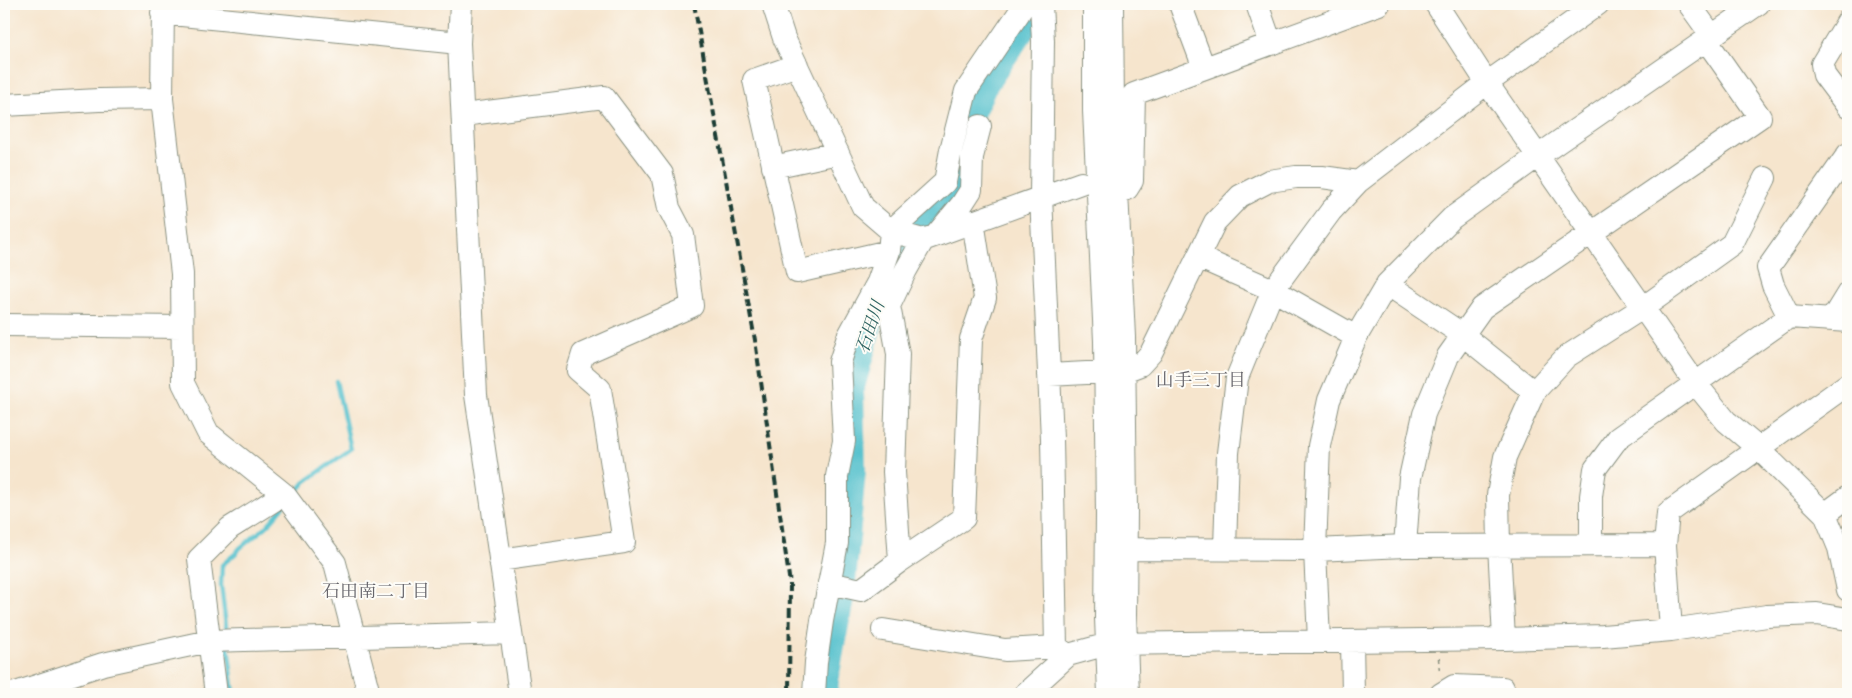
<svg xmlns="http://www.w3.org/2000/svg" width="1852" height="698" viewBox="0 0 1852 698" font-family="Cardo,'Noto Serif JP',serif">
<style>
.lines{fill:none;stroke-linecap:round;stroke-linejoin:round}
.stream{stroke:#53c0cc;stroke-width:4.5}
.river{stroke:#53c0cc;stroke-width:28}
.minor-casing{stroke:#8a9180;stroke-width:24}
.path{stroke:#8a9180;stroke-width:2.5;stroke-dasharray:4 4;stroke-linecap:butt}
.minor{stroke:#fff;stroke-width:22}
.rail{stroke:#1f3d34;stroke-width:4;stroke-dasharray:8 4;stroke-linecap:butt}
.labels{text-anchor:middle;stroke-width:4;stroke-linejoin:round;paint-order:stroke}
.water-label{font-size:18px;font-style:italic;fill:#2f6462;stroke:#fdfcf7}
.neighbourhood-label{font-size:18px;fill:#66656b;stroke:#fdfcf7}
</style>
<rect width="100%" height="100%" fill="#fdfcf7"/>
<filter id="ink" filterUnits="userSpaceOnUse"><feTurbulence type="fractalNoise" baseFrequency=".02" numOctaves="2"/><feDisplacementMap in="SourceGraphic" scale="10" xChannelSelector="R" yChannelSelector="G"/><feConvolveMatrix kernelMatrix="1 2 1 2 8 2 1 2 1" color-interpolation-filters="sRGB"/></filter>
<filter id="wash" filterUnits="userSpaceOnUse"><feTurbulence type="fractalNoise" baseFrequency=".0096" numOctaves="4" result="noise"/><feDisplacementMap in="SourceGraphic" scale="20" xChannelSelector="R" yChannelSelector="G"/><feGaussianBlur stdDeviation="1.12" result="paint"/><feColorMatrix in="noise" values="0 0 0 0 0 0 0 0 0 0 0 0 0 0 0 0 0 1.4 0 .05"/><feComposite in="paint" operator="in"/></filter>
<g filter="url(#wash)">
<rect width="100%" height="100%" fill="#f6e5cd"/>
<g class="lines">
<path class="stream" d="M 294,495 L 305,482 L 351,449 L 336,381
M 227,634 L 221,585 L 222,565 L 236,553 L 240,548 L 266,527 L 285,505
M 228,647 L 234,694"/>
<path class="river" d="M 824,694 L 825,678 L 841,593 L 852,470 L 850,390 L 871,316 L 914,223 L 954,192 L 964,126 L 984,84 L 1031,15 L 1029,4"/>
</g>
</g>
<g filter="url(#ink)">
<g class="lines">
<g class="minor-casing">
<path id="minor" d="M 163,4 L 162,99 L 182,274 L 183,383 L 208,433 L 284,494 L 335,563 L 369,694
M 461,4 L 459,43 L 476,395 L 520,694
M 773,4 L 784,38 L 863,207 L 891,231 L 923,240 L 1081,183
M 1041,4 L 1043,41 L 1041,196 L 1052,439 L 1056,647 L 1068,655
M 1094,4 L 1094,111 L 1105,341 L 1107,515 L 1106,618 L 1109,694
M 1112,4 L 1113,107 L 1124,337 L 1126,511 L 1125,615 L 1128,694
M 1180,4 L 1204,68
M 1257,4 L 1271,44
M 1436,4 L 1487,83 L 1696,384 L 1726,421 L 1759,449 L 1825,514 L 1839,548 L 1848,590
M 1689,4 L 1712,36
M 162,13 L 459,43
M 1848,21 L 1822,64 L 1824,75 L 1848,107
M 797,65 L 754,80 L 797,272 L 889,251
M 4,105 L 99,100 L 162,99
M 463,115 L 604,97 L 662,174 L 669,208 L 683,235 L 692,306 L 583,354 L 578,370 L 600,389 L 624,542 L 500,560
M 773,167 L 838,153
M 1118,193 L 1127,189 L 1132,181 L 1134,94 L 1379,4
M 936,235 L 962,204 L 971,190 L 972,157 L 980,126
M 923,240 L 906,270 L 889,306 L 898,354 L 894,472 L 900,561 L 964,518 L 971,339 L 985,298 L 973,221
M 1198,257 L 1273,290 L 1356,337
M 1387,284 L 1463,335 L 1534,392
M 1789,317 L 1773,285 L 1768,268 L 1848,154
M 1832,319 L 1848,293
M 4,325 L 182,327
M 1049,375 L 1124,371 L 1140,365 L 1151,353 L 1215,222 L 1240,196 L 1269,181 L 1296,177 L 1322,177 L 1358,182
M 1825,514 L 1848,497
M 1591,545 L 1591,496 L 1595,469 L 1618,438 L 1789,317 L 1848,321
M 1405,546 L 1410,478 L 1424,414 L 1448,356 L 1482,308 L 1760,117 L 1706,40
M 1225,548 L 1228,453 L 1237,378 L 1273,290 L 1331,211 L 1358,182 L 1487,83 L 1598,4
M 1126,549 L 1315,550 L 1405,546 L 1665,545
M 829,583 L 861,590 L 900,561
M 883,630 L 1005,650 L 1056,647
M 1671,630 L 1665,545 L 1668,513 L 1848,384
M 1504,639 L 1499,545 L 1498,495 L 1505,457 L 1534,392 L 1566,357 L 1644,307 L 1732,244 L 1765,178
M 1319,641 L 1315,550 L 1319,446 L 1329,400 L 1356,337 L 1387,284 L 1452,218 L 1538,156 L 1758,4
M 1352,641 L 1353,694
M 13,694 L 103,664 L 209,641 L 511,633
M 216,694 L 199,559 L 230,528 L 284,494
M 814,694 L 816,662 L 822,621 L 837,543 L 837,476 L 844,441 L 840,362 L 848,337 L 878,282 L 889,251 L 891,231 L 945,182 L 951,150 L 966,91 L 1019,13 L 1024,4
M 1025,694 L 1068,655 L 1108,644 L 1504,639 L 1603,636 L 1671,630 L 1767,616 L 1817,614 L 1848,619
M 1441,694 L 1454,686 L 1503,688 L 1505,694"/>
</g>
<path class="path" d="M 1439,658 L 1440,673"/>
<use href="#minor" class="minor"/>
<path class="rail" d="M 694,4 L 755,340 L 790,584 L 789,694"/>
</g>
</g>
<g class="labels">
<g class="water-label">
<text transform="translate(870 327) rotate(-71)" y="6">石田川</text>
</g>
<g class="neighbourhood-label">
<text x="1201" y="386">山手三丁目</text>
<text x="376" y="597">石田南二丁目</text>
</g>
</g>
<rect width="1852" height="698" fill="none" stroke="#fdfcf7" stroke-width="20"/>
</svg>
